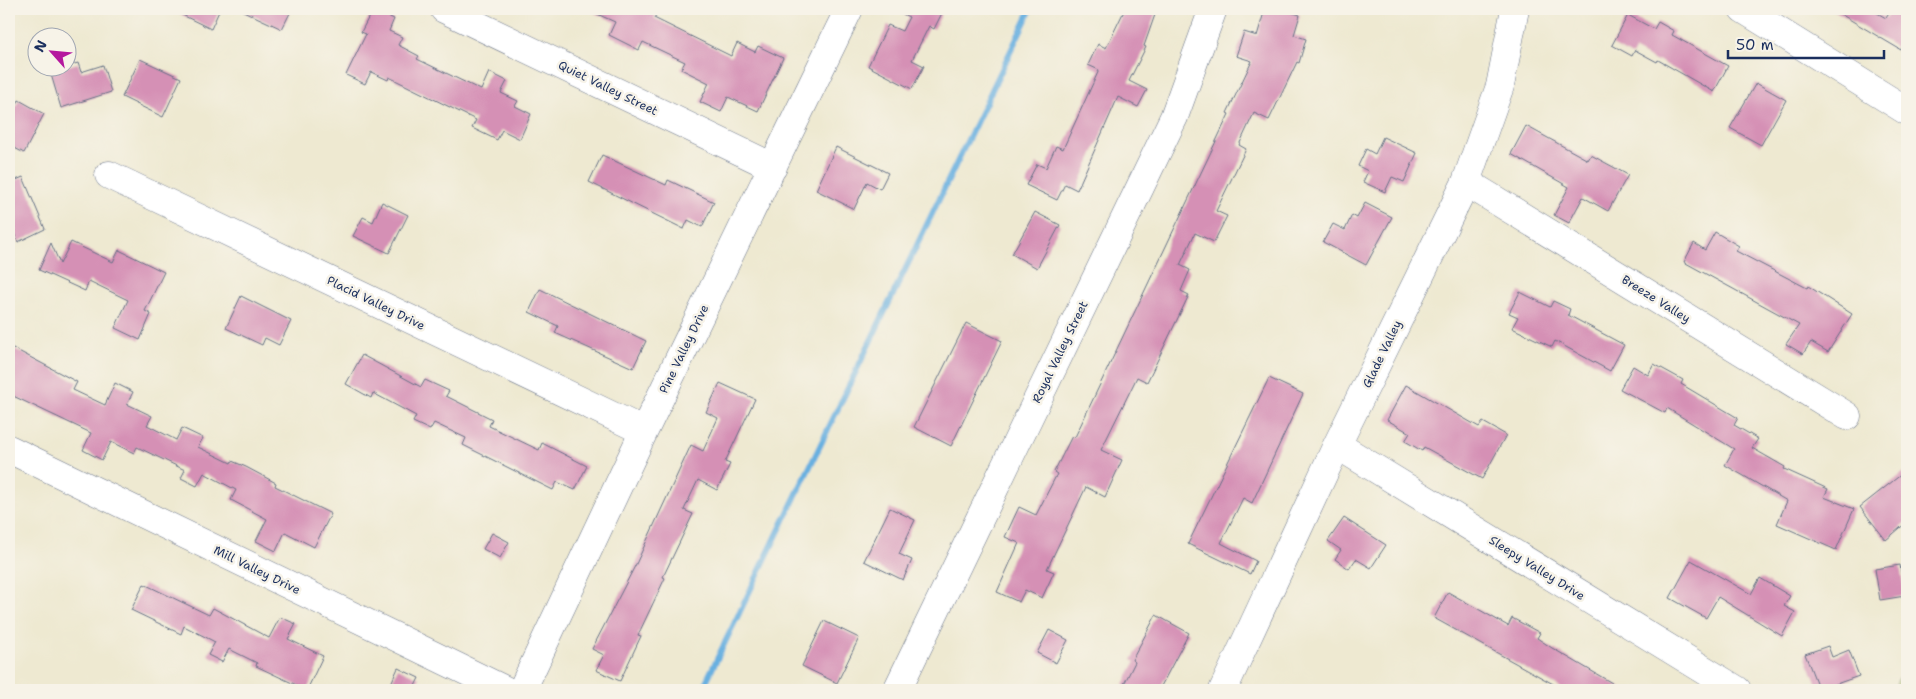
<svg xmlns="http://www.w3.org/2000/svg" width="1916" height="699" viewBox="0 0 1916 699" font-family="'Shantell Sans',sans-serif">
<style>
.green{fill:#bfcf71;stroke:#6d7f68}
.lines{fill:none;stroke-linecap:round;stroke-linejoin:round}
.stream{stroke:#69b0e0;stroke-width:6}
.building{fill:#d590b5}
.minor-casing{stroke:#657086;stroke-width:29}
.minor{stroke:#fff;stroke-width:28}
.labels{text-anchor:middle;stroke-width:5;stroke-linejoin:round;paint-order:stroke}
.street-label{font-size:12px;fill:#1b2f5e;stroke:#f7f3e8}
</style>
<rect width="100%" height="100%" fill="#f7f3e8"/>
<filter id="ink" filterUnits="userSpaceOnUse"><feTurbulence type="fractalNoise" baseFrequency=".02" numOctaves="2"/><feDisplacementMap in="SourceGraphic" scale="10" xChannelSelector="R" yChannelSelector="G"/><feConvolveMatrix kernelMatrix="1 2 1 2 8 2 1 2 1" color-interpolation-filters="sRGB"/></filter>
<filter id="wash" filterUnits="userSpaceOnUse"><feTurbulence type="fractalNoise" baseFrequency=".0096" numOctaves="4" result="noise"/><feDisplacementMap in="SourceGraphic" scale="20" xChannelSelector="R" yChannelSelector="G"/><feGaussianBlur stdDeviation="1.12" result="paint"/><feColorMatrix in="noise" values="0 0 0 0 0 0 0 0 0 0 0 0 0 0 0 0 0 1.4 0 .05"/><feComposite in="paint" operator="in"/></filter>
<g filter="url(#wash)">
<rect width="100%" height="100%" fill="#eee9d1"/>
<path class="green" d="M 1907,657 L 1907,690 L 1894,690 Z"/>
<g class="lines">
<path class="stream" d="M 702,690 L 1031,9"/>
</g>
<g id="blocks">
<path class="building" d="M 170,9 L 220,9 L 211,29 Z
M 239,9 L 292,9 L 282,29 Z
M 373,9 L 394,19 L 389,31 L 402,37 L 398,45 L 419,56 L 417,59 L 481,90 L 489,72 L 507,81 L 501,93 L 518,101 L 515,106 L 531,114 L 520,139 L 502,130 L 497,140 L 472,128 L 476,120 L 389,77 L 388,80 L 371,72 L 365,84 L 346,75 L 366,34 L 361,32 Z
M 586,9 L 642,9 L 656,15 L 654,18 L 731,56 L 737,43 L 755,52 L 758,46 L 783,58 L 758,111 L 728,97 L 721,112 L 700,102 L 709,83 L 681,69 L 685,62 L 643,42 L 639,50 L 609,35 L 615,22 Z
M 892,9 L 944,9 L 934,29 L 929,26 L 912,60 L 924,66 L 912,89 L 868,66 L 888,25 L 902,31 L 909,17 Z
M 1125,9 L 1157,9 L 1144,46 L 1146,47 L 1129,81 L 1147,90 L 1138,107 L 1118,97 L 1077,190 L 1065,184 L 1057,200 L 1026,185 L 1037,164 L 1046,168 L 1056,146 L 1063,149 L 1099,70 L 1088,65 L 1098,44 L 1106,48 Z
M 1265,9 L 1281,9 L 1300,15 L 1294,35 L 1306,39 L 1299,63 L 1297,62 L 1269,120 L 1254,113 L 1239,145 L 1246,149 L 1216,211 L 1227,216 L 1214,242 L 1195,233 L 1180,265 L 1190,270 L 1181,291 L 1189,295 L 1147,382 L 1137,377 L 1101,450 L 1122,460 L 1105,497 L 1086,487 L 1047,569 L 1054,572 L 1042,598 L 1025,590 L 1019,602 L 997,592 L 1019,543 L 1005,537 L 1019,507 L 1036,515 L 1057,474 L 1054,472 L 1072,436 L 1075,437 L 1229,114 L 1227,113 L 1252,61 L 1236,56 L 1244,32 L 1257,36 Z
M 1832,9 L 1870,9 L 1886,18 L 1892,9 L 1907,9 L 1907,39 L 1901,50 Z
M 1628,15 L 1654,29 L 1658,22 L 1674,31 L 1672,35 L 1728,66 L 1714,92 L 1658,60 L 1657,62 L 1635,50 L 1632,56 L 1612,45 Z
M 140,59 L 181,78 L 163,117 L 122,97 Z
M 78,63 L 81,72 L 103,65 L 111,92 L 61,108 L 50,71 Z
M 1756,83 L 1786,100 L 1761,145 L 1730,128 Z
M 19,100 L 44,114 L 24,153 L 9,145 L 9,119 Z
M 1526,126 L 1588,160 L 1591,155 L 1628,175 L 1608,211 L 1583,197 L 1569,223 L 1554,215 L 1569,187 L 1511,154 Z
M 1383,137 L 1417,153 L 1404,182 L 1392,177 L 1385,192 L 1363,182 L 1368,171 L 1358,166 L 1366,149 L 1375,154 Z
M 836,147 L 888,173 L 880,189 L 867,182 L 854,209 L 816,190 Z
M 602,155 L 666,185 L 668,180 L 714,202 L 702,227 L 688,220 L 684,229 L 589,182 Z
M 23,177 L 45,229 L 18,242 L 9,222 L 9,183 Z
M 382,202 L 408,215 L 389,253 L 353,236 L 363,217 L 373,222 Z
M 1365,203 L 1392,217 L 1366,265 L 1323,242 L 1333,224 L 1345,230 L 1352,215 L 1357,218 Z
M 1035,212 L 1060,225 L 1037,268 L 1012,254 Z
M 1715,232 L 1739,246 L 1736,251 L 1807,288 L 1808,286 L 1852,314 L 1828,352 L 1811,342 L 1803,354 L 1786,344 L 1799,325 L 1684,262 L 1694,243 L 1705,250 Z
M 71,242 L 113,262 L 119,250 L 164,272 L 145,311 L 151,314 L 140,340 L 115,328 L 128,300 L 89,281 L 85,291 L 39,270 L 51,243 L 60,264 Z
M 540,289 L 646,341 L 633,368 L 555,333 L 558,326 L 529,312 Z
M 1520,292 L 1550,307 L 1553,301 L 1570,309 L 1568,315 L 1624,345 L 1610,371 L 1555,341 L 1552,347 L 1512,328 L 1518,317 L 1509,313 Z
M 241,296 L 291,321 L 279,345 L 265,338 L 262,345 L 226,328 Z
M 966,323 L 1002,341 L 951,446 L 914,427 Z
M 9,346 L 77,382 L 73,390 L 105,405 L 115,383 L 133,392 L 127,404 L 152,416 L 147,425 L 176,440 L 182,428 L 203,438 L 198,447 L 231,463 L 232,461 L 246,467 L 276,483 L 275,486 L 331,514 L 314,547 L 285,532 L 276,551 L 256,541 L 267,519 L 231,500 L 236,490 L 204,473 L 197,486 L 181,478 L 185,470 L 137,447 L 134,453 L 111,442 L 102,460 L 83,450 L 91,433 L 9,394 Z
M 362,355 L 421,387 L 425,380 L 449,391 L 446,396 L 492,419 L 489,426 L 539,450 L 542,443 L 587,466 L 575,490 L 557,482 L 553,490 L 463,445 L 466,438 L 434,423 L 430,430 L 413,422 L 416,416 L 373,393 L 371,398 L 346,384 Z
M 1654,364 L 1683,380 L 1681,384 L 1738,418 L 1734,425 L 1758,439 L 1752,448 L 1785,467 L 1784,469 L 1828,489 L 1824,497 L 1854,509 L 1836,550 L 1777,524 L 1787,501 L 1725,465 L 1734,449 L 1667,408 L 1665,413 L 1620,389 L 1633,366 L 1648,375 Z
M 1269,378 L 1303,394 L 1252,503 L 1243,498 L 1221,543 L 1256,561 L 1250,574 L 1188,544 Z
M 720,383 L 755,399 L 725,462 L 730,464 L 717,490 L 698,480 L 684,510 L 693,514 L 663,577 L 665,578 L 638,635 L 641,636 L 620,681 L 596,670 L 604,655 L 592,649 L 636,564 L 691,445 L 703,451 L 718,418 L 706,412 Z
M 1406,385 L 1479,427 L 1483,422 L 1506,435 L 1482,479 L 1424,447 L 1422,451 L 1405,441 L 1410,433 L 1387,420 Z
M 1907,470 L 1907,522 L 1886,540 L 1860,507 Z
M 890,508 L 915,520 L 899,554 L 912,560 L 903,580 L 864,561 Z
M 1344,518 L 1386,545 L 1371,568 L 1356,559 L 1349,569 L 1335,559 L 1341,550 L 1328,541 Z
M 492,533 L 509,542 L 500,558 L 483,549 Z
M 1691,560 L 1751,594 L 1760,578 L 1790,596 L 1784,606 L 1795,612 L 1782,636 L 1718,597 L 1706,618 L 1670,598 Z
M 1900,565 L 1905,596 L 1880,600 L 1875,569 Z
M 144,584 L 209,615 L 213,608 L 269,638 L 280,617 L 296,624 L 288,639 L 323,656 L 307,690 L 256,666 L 257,663 L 229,649 L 222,662 L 208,655 L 215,642 L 184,626 L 181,634 L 131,610 Z
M 1448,592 L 1508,626 L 1512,618 L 1540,633 L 1537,638 L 1552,648 L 1624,690 L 1564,690 L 1434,618 Z
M 1156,615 L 1189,633 L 1159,690 L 1121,690 L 1135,662 L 1132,660 Z
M 824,621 L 859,638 L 837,683 L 802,666 Z
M 1049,630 L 1068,640 L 1056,663 L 1037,653 Z
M 1828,646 L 1832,657 L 1849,650 L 1859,676 L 1819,690 L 1805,654 Z
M 398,668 L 419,678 L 413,690 L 388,690 Z"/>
</g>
</g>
<g filter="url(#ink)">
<use href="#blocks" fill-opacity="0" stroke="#657086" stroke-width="1"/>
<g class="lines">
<g class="minor-casing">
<path id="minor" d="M 444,9 L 773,167
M 1743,9 L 1907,111
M 109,175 L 644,431
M 1466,182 L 1847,416
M 1337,445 L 1737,690
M 9,449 L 505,690
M 522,690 L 644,431 L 849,9
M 897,690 L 1174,117 L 1213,9
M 1223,690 L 1337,445 L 1466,182 L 1500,86 L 1515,9"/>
</g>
<use href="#minor" class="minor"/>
</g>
</g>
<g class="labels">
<g class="street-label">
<text transform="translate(608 88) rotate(26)" y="4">Quiet Valley Street</text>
<text transform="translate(1656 299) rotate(32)" y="4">Breeze Valley</text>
<text transform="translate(376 303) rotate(26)" y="4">Placid Valley Drive</text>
<text transform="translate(684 349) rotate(-64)" y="4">Pine Valley Drive</text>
<text transform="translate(1060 352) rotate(-64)" y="4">Royal Valley Street</text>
<text transform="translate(1382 354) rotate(-64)" y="4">Glade Valley</text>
<text transform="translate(1537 568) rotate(32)" y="4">Sleepy Valley Drive</text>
<text transform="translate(257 570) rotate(26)" y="4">Mill Valley Drive</text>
</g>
</g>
<rect width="1916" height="699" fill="none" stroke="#f7f3e8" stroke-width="30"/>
<g transform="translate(52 52) rotate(297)"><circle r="24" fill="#f7f3e8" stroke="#9fa5b1"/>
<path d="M0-4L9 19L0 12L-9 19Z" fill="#b5179e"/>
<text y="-8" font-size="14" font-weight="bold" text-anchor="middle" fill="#1b2f5e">N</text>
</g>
<path d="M1728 50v8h156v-8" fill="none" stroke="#1b2f5e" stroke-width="2.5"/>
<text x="1736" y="50" font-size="15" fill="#1b2f5e" stroke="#f7f3e8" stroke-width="4" paint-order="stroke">50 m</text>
</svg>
